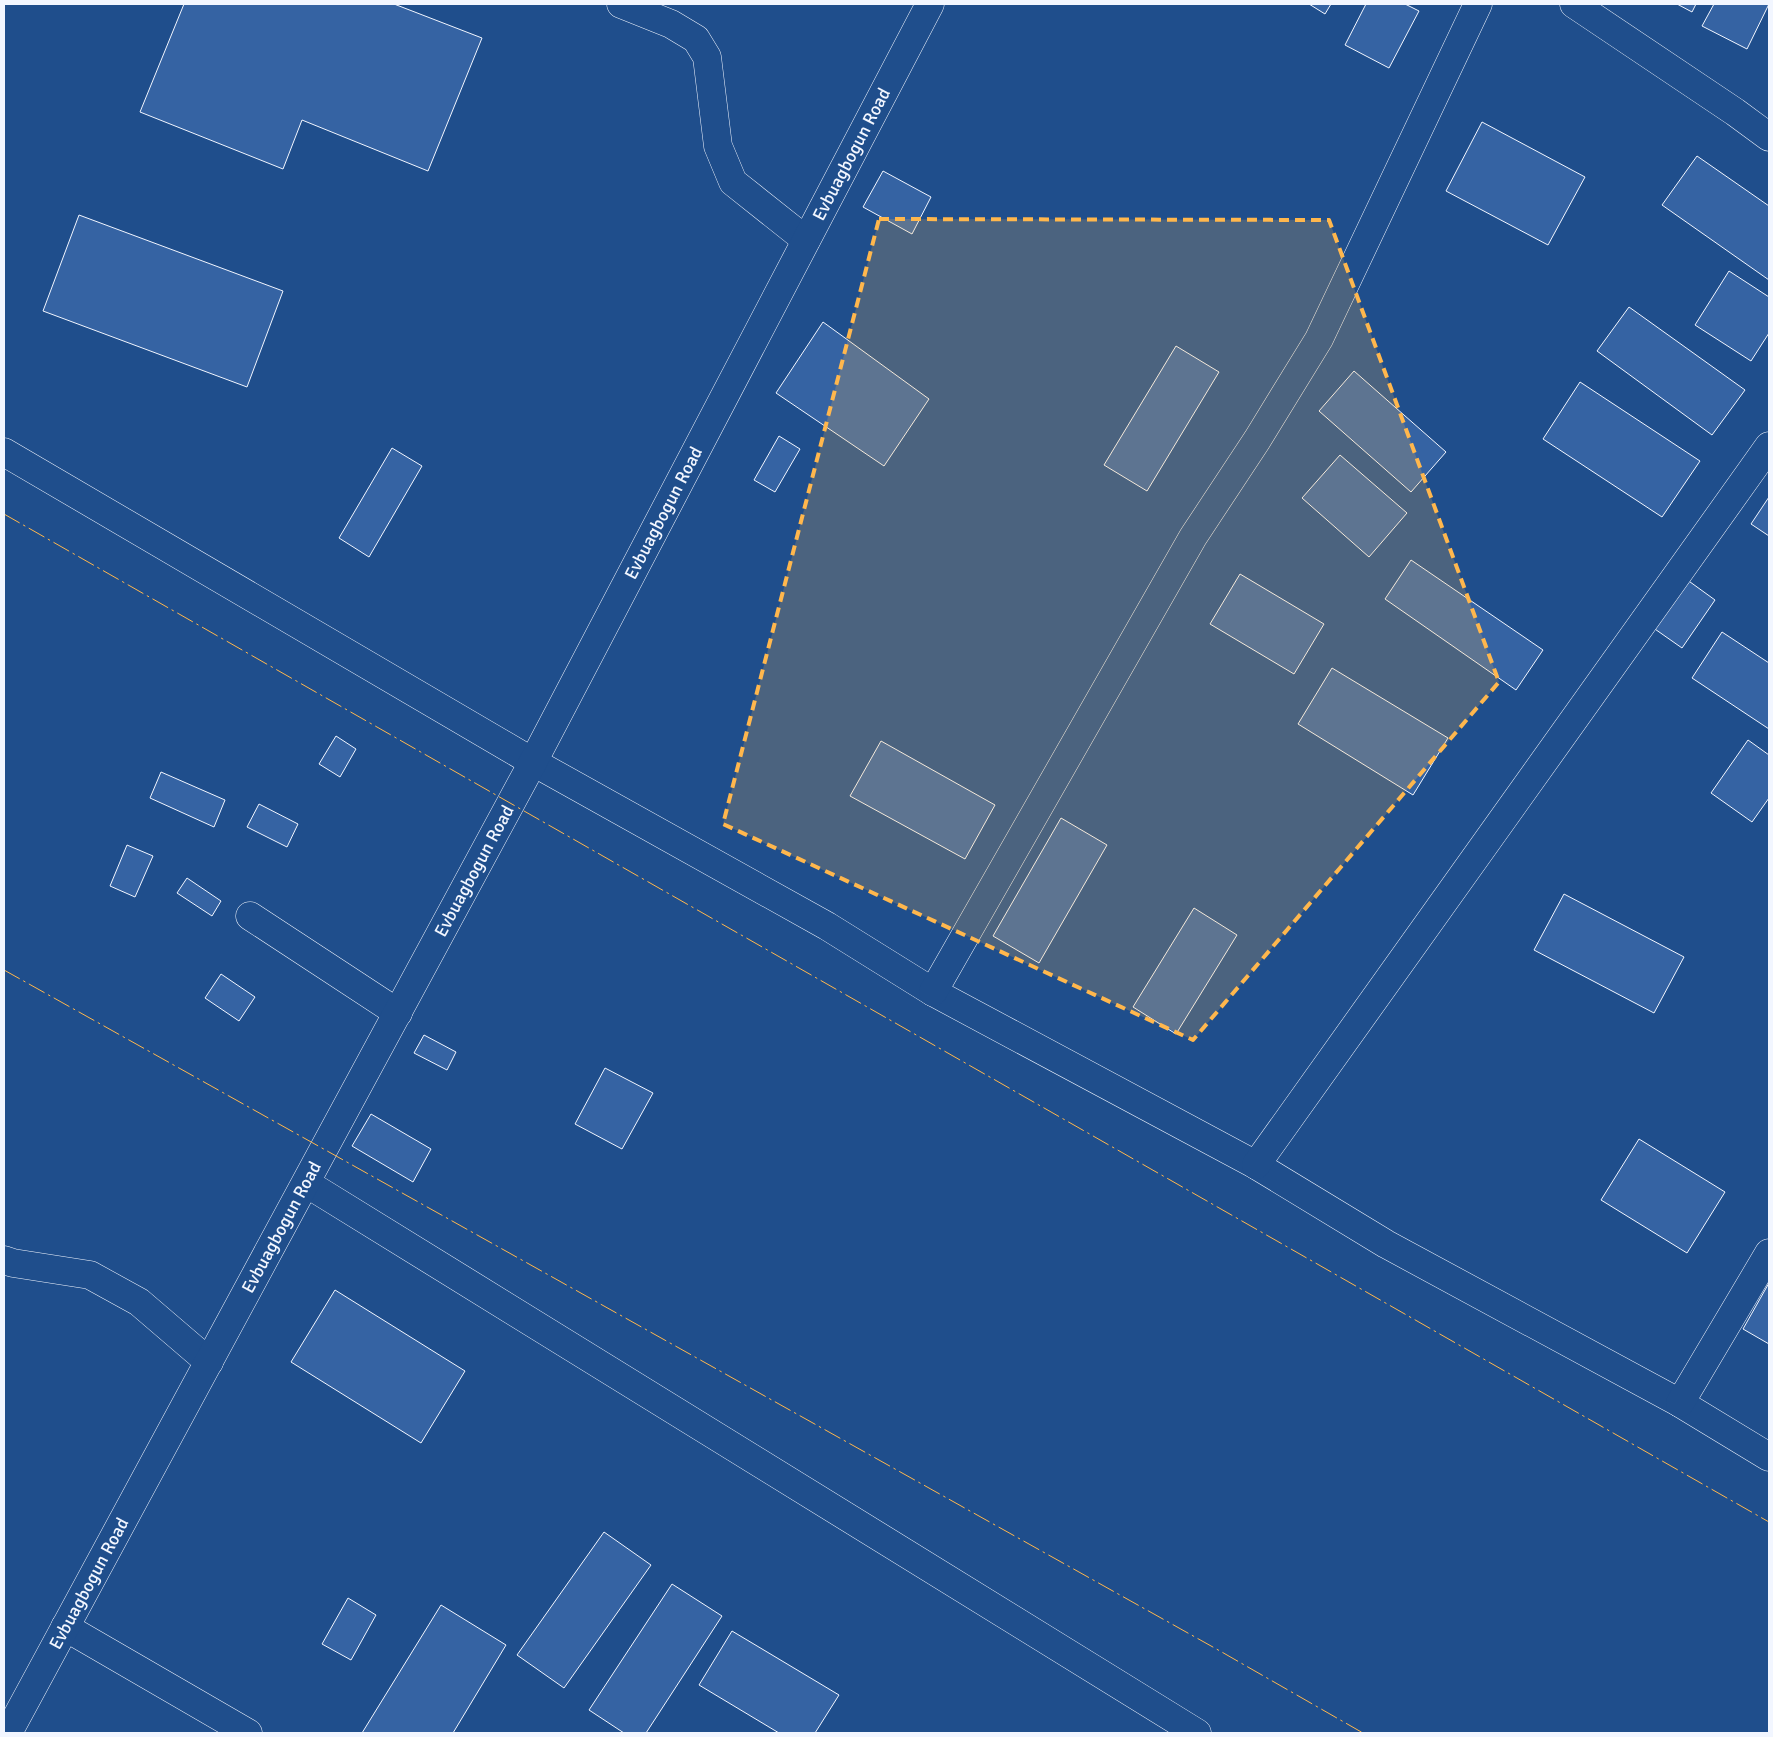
<svg xmlns="http://www.w3.org/2000/svg" width="1773" height="1737" viewBox="0 0 1773 1737" font-family="Signika,sans-serif">
<style>
.building{fill:#3563a3;stroke:#f2f6ff}
.lines{fill:none;stroke-linecap:round;stroke-linejoin:round}
.minor-casing{stroke:#f2f6ff;stroke-width:29}
.minor{stroke:#1f4e8c;stroke-width:28}
.power{stroke:#ffb74d;stroke-width:1;stroke-dasharray:18 4 2.5 4;stroke-linecap:butt}
.marked{fill:#ffb74d;fill-opacity:0.2;stroke:#ffb74d;stroke-width:4;stroke-dasharray:10 6;stroke-linejoin:round}
.labels{text-anchor:middle;stroke-width:4;stroke-linejoin:round;paint-order:stroke}
.street-label{font-size:18px;fill:#f2f6ff;stroke:#1f4e8c}
</style>
<rect width="100%" height="100%" fill="#1f4e8c"/>
<path class="building" d="M 184,4 L 394,4 L 482,38 L 428,171 L 302,120 L 283,169 L 140,112 Z
M 1309,4 L 1331,4 L 1325,14 Z
M 1366,4 L 1405,4 L 1419,11 L 1389,68 L 1345,45 Z
M 1677,4 L 1696,4 L 1692,12 Z
M 1714,4 L 1769,4 L 1747,49 L 1702,26 Z
M 1482,122 L 1585,177 L 1548,245 L 1446,191 Z
M 1697,156 L 1769,206 L 1769,280 L 1662,205 Z
M 883,171 L 931,197 L 912,234 L 863,207 Z
M 79,215 L 283,291 L 247,387 L 43,311 Z
M 1729,271 L 1769,297 L 1769,333 L 1751,361 L 1695,325 Z
M 1629,307 L 1745,390 L 1712,435 L 1597,351 Z
M 823,322 L 929,399 L 884,466 L 776,393 Z
M 1176,346 L 1219,372 L 1147,491 L 1104,465 Z
M 1354,371 L 1446,452 L 1411,492 L 1319,411 Z
M 1580,382 L 1700,461 L 1662,517 L 1543,439 Z
M 779,436 L 800,449 L 775,492 L 754,480 Z
M 392,448 L 422,466 L 369,557 L 339,538 Z
M 1340,455 L 1407,513 L 1369,557 L 1302,498 Z
M 1769,497 L 1769,536 L 1751,524 Z
M 1411,560 L 1543,650 L 1516,690 L 1385,599 Z
M 1240,574 L 1324,624 L 1294,674 L 1210,624 Z
M 1686,579 L 1715,600 L 1682,648 L 1652,627 Z
M 1722,632 L 1769,663 L 1769,729 L 1692,678 Z
M 1332,668 L 1448,738 L 1413,795 L 1298,724 Z
M 336,736 L 356,749 L 340,777 L 319,764 Z
M 1748,740 L 1769,755 L 1769,798 L 1752,822 L 1711,793 Z
M 881,741 L 995,805 L 965,859 L 850,796 Z
M 161,772 L 225,800 L 214,827 L 150,798 Z
M 259,804 L 298,824 L 287,847 L 247,827 Z
M 1061,818 L 1107,845 L 1039,963 L 993,936 Z
M 127,845 L 153,856 L 135,897 L 110,886 Z
M 187,878 L 221,901 L 212,916 L 177,893 Z
M 1564,894 L 1684,957 L 1654,1013 L 1534,950 Z
M 1194,908 L 1237,935 L 1176,1034 L 1133,1007 Z
M 221,974 L 255,997 L 239,1021 L 205,998 Z
M 424,1035 L 456,1052 L 447,1070 L 414,1053 Z
M 605,1068 L 653,1093 L 622,1149 L 575,1124 Z
M 371,1114 L 431,1149 L 413,1182 L 352,1146 Z
M 1639,1139 L 1725,1192 L 1687,1253 L 1601,1200 Z
M 1769,1283 L 1769,1344 L 1743,1329 Z
M 335,1290 L 465,1371 L 421,1443 L 291,1362 Z
M 604,1532 L 651,1565 L 564,1688 L 517,1655 Z
M 672,1584 L 722,1616 L 646,1733 L 624,1733 L 589,1710 Z
M 348,1598 L 376,1615 L 351,1660 L 322,1644 Z
M 441,1605 L 506,1645 L 453,1733 L 362,1733 Z
M 732,1631 L 839,1695 L 815,1733 L 779,1733 L 699,1685 Z"/>
<g class="lines">
<g class="minor-casing">
<g id="minor">
<path d="M 621,4 L 671,24 L 696,39 L 707,57 L 718,146 L 733,182 L 806,240"/>
<path d="M 1574,4 L 1735,112 L 1769,137"/>
<path d="M 4,452 L 533,762 L 827,926 L 933,992 L 1256,1165 L 1386,1244 L 1680,1403 L 1769,1457"/>
<path d="M 250,916 L 398,1013"/>
<path d="M 933,992 L 1193,537 L 1257,440 L 1319,339 L 1478,4"/>
<path d="M 1256,1165 L 1769,446"/>
<path d="M 306,1183 L 1197,1733"/>
<path d="M 4,1260 L 13,1263 L 90,1275 L 139,1302 L 209,1362"/>
<path d="M 1680,1403 L 1769,1253"/>
<path d="M 65,1627 L 248,1733"/>
<path id="s1" d="M 8,1733 L 533,762 L 930,4"/>
</g>
</g>
<use href="#minor" class="minor"/>
<path class="power" d="M 4,514 L 1769,1522
M 4,970 L 1220,1651 L 1363,1733"/>
</g>
<path class="marked" d="M 879,219 L 1329,220 L 1499,682 L 1193,1040 L 723,824 Z"/>
<g class="labels">
<g class="street-label">
<text dy="6" stroke="none"><textPath href="#s1" startOffset="1790">Evbuagbogun Road</textPath></text>
<text dy="6" stroke="none"><textPath href="#s1" startOffset="1385">Evbuagbogun Road</textPath></text>
<text dy="6" stroke="none"><textPath href="#s1" startOffset="980">Evbuagbogun Road</textPath></text>
<text dy="6" stroke="none"><textPath href="#s1" startOffset="575">Evbuagbogun Road</textPath></text>
<text dy="6" stroke="none"><textPath href="#s1" startOffset="170">Evbuagbogun Road</textPath></text>
</g>
</g>
<rect width="1773" height="1737" fill="none" stroke="#f2f6ff" stroke-width="10"/>
</svg>
